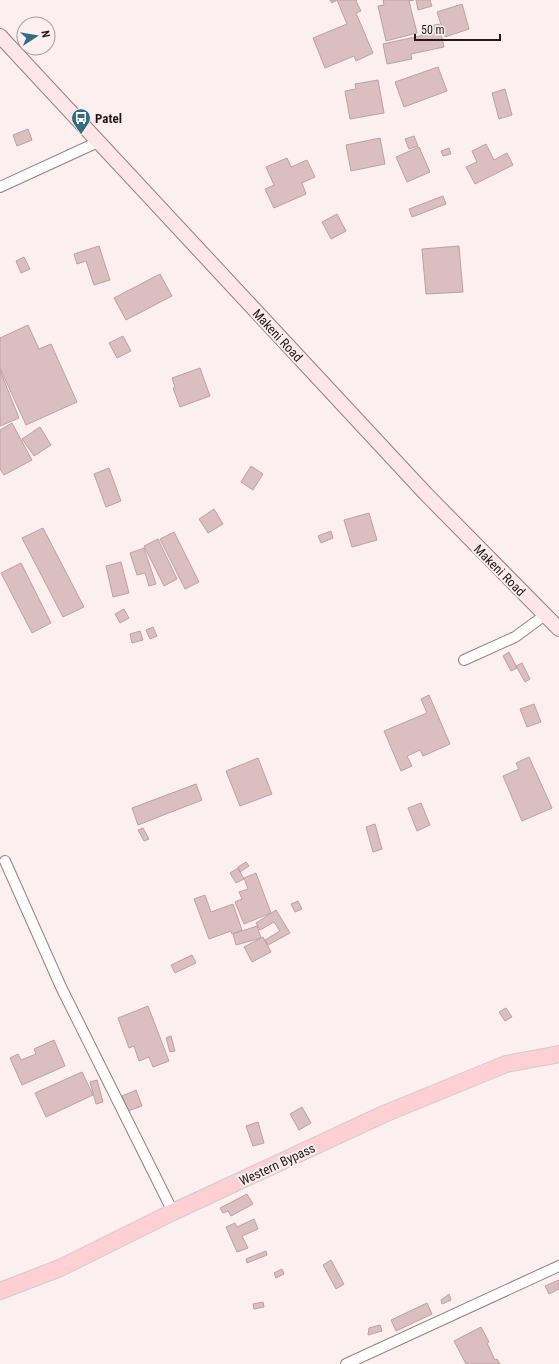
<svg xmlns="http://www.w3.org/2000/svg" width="559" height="1364" viewBox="0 0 559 1364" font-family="'Roboto Condensed',sans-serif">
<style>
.building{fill:#dbbebf;stroke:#bda0a2}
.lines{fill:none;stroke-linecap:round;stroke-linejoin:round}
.street-casing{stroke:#987d7e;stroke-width:12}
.secondary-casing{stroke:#987d7e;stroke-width:16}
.primary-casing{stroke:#cecccc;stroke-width:18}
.street{stroke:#fff;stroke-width:10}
.secondary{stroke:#ffe7e9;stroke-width:14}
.primary{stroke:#fed0d3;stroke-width:16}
.labels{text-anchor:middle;stroke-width:4;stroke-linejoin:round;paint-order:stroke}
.poi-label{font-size:13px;font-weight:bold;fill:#221819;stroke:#fbefef;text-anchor:start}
.street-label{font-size:13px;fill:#221819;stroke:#fbefef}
</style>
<rect width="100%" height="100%" fill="#fbefef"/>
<path class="building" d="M 330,0 L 357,0 L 356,1 L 361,11 L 356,13 L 373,53 L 356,61 L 354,56 L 325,68 L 313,38 L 347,24 L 337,0 L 332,3 Z
M 383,0 L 414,0 L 409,1 L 417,33 L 386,41 L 378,6 L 384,5 Z
M 416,0 L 430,0 L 432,6 L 418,10 Z
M 462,4 L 469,29 L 445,37 L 437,12 Z
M 439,24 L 444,47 L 411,54 L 412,59 L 387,64 L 383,44 L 424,35 L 422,28 Z
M 438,67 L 447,91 L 404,107 L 395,82 Z
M 378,80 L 384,113 L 350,119 L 345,91 L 356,89 L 355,84 Z
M 505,89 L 512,115 L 499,119 L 492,93 Z
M 28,129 L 32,140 L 17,146 L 13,135 Z
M 414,136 L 418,146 L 409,149 L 405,139 Z
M 380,138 L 385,164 L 351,171 L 346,145 Z
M 486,144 L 494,160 L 507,153 L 513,165 L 475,184 L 466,167 L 477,162 L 472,151 Z
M 419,147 L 430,172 L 407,182 L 396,157 Z
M 449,148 L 451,154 L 443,156 L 441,151 Z
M 287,158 L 291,167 L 307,160 L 315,177 L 302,183 L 306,194 L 274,208 L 265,189 L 274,185 L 266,167 Z
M 443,196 L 446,204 L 412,217 L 409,209 Z
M 337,214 L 346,231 L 331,239 L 322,222 Z
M 99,246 L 110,280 L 94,285 L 86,261 L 77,264 L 74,254 Z
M 459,246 L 463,292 L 426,294 L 422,249 Z
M 24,257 L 30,269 L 21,273 L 16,261 Z
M 160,274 L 172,296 L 126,320 L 114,298 Z
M 28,325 L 39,349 L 51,344 L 77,402 L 26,425 L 0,368 L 0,338 Z
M 123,336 L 131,351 L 117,358 L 109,343 Z
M 200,368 L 210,396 L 180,407 L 173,388 L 175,387 L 172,378 Z
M 0,370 L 19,418 L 0,426 Z
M 12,423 L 32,460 L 4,475 L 0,469 L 0,430 Z
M 40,427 L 51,445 L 34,456 L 22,439 Z
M 251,466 L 263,474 L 253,490 L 241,482 Z
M 109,468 L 121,501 L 106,507 L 94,474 Z
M 214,509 L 223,524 L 208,533 L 199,519 Z
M 369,513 L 377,540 L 352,547 L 344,520 Z
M 43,528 L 84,607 L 63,617 L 22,538 Z
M 331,531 L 333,538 L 321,543 L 318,536 Z
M 174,532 L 199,582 L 185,589 L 160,539 Z
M 158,539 L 177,579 L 164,586 L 144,546 Z
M 144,548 L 156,584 L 149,586 L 145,573 L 137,575 L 130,553 Z
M 121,562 L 129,593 L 113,597 L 106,566 Z
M 21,563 L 51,623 L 32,633 L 1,573 Z
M 124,609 L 129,618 L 120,623 L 115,614 Z
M 153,627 L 157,636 L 150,639 L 146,630 Z
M 140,631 L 143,640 L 132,643 L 130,634 Z
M 509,652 L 517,668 L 511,671 L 503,656 Z
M 522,663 L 530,679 L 525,682 L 516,666 Z
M 429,695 L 450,744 L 423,756 L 420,750 L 407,756 L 412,766 L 401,771 L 384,731 L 427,713 L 421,699 Z
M 534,704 L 541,722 L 527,727 L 520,709 Z
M 529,757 L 552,808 L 522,821 L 503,776 L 519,769 L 516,763 Z
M 258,758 L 272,794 L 240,806 L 226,771 Z
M 196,784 L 202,800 L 138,825 L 132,808 Z
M 421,803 L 430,825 L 417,831 L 408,808 Z
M 375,824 L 382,849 L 373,852 L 366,827 Z
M 143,828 L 149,839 L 144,841 L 138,830 Z
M 246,862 L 249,866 L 240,872 L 238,867 Z
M 238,868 L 244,879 L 236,883 L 230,873 Z
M 256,873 L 271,913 L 244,924 L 235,902 L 242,899 L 239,892 L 248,889 L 244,878 Z
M 205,895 L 211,912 L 233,904 L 242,930 L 232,934 L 231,931 L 209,939 L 194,899 Z
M 298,901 L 302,909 L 295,912 L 291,904 Z
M 276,910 L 290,933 L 268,945 L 265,940 L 280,931 L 274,922 L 260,930 L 256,923 Z
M 257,926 L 261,938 L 236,945 L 233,934 Z
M 263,937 L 271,952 L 252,962 L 244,947 Z
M 192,955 L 196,963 L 175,973 L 171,965 Z
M 148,1006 L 169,1061 L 153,1067 L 149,1057 L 139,1061 L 134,1046 L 129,1048 L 118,1018 Z
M 506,1008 L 512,1017 L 505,1021 L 499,1012 Z
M 171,1036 L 175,1051 L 170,1052 L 166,1038 Z
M 54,1040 L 65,1066 L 22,1085 L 10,1058 L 18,1054 L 21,1060 L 36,1054 L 34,1049 Z
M 82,1072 L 93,1095 L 46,1117 L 35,1093 Z
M 97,1080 L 103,1102 L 96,1104 L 90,1082 Z
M 136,1090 L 142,1106 L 128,1111 L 122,1096 Z
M 302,1107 L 311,1123 L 299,1130 L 290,1114 Z
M 258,1122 L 264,1143 L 253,1146 L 246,1126 Z
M 247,1194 L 253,1204 L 231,1216 L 228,1211 L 223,1213 L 220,1208 Z
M 254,1219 L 258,1229 L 242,1236 L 248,1248 L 237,1252 L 226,1227 L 235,1223 L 237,1227 Z
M 266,1251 L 267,1255 L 247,1263 L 246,1259 Z
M 331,1260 L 344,1284 L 336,1289 L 323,1265 Z
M 282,1269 L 284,1274 L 276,1278 L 274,1273 Z
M 559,1280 L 559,1289 L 549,1294 L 545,1286 Z
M 449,1294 L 451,1300 L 442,1304 L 441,1300 Z
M 263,1302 L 264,1307 L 254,1309 L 253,1304 Z
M 427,1303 L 432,1314 L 396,1331 L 391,1320 Z
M 380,1325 L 382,1331 L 368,1335 L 369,1328 Z
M 481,1327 L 489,1342 L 487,1343 L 495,1360 L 497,1359 L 500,1364 L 466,1364 L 454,1341 Z"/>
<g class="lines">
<g class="street-casing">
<path id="street" d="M 0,187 L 98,142
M 464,660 L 515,637 L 545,615
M 5,861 L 61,987 L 173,1212
M 346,1364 L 559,1266"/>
</g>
<g class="secondary-casing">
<path id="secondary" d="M 0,36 L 426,494 L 559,629"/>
</g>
<g class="primary-casing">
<path id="primary" d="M 0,1291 L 60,1268 L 173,1212 L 384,1114 L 506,1064 L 559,1054"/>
</g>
<use href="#street" class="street"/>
<use href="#secondary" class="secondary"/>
<use href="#primary" class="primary"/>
</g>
<defs>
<g id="bus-pin" transform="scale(1)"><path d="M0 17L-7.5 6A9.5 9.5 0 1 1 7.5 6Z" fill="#316e84" stroke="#fbefef"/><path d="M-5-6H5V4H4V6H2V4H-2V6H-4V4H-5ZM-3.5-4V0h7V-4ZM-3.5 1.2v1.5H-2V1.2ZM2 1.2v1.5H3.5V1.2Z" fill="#fff"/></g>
</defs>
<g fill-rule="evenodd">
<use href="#bus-pin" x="81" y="118"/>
</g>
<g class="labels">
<g class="poi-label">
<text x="95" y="123">Patel</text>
</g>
<g class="street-label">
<text transform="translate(278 335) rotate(47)" y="5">Makeni Road</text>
<text transform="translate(500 570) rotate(45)" y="5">Makeni Road</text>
<text transform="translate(277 1164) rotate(-25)" y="5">Western Bypass</text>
</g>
</g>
<g transform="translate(36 36) rotate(78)"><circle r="19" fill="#fbefef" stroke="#a49999"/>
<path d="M0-3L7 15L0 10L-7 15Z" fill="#316e84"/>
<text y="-6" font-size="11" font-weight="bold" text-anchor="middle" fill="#221819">N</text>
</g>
<path d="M415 34v6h85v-6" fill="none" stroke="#221819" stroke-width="2"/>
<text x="421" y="34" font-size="12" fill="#221819" stroke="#fbefef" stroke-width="3" paint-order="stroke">50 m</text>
</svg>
